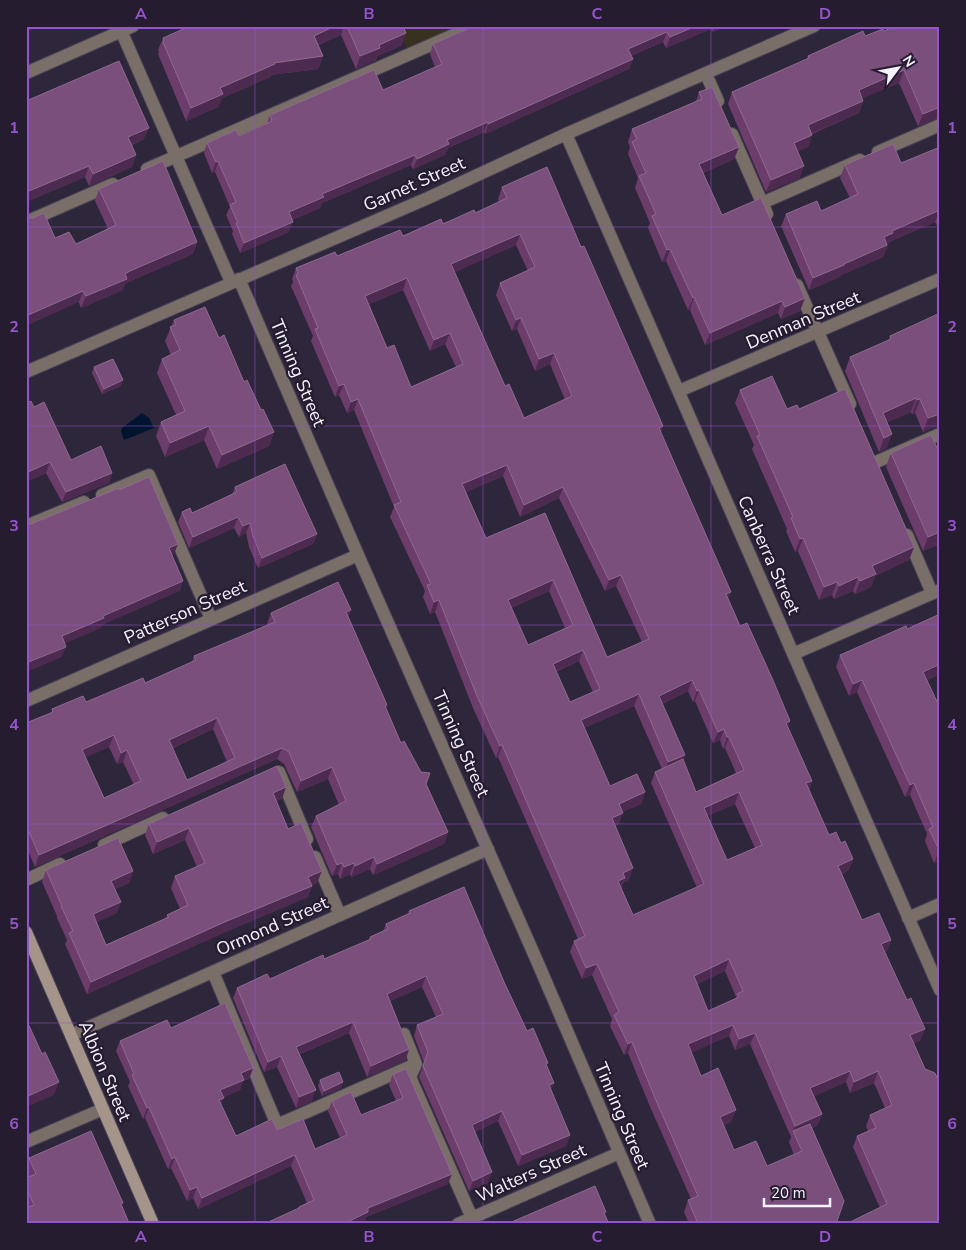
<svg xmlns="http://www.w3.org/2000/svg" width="966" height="1250" viewBox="0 0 966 1250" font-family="'Nunito Sans',sans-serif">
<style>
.education{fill:#393120}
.water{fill:#01142f}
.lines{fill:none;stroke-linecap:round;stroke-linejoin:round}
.lane-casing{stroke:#4a4356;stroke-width:14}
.street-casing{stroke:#4a4356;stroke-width:14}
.secondary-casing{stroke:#4a4356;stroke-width:14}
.lane{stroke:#796e68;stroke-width:12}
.street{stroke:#796e68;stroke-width:12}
.secondary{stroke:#a5948a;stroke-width:12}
.wall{fill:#6c3c6b;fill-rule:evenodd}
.shaded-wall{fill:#4d2b51}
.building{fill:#7b4f7b;stroke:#8f6990;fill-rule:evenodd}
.grid{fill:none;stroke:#9454cc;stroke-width:1;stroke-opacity:0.55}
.labels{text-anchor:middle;stroke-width:4.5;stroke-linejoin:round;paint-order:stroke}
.street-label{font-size:18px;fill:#f7f2ff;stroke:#251c2f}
.neatline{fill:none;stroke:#9454cc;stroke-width:2}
.grid-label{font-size:16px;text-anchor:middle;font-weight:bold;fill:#9454cc}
</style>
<rect width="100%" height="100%" fill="#2e263a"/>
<path class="education" d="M 397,26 L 462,26 L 408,50 Z"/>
<path class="water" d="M 142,413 L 149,418 L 154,428 L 124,440 L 121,431 L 122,428 Z"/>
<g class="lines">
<g class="lane-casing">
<path id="lane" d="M 706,74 L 718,101
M 732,134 L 767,214
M 878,152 L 940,125
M 147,169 L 474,26
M 762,203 L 860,160
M 26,222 L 113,184
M 797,285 L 850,404
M 876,462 L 940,434
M 102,495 L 149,475 L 211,619
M 26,526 L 84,502
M 907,535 L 932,593
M 279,772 L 307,839
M 104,845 L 163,818
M 315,857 L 340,915
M 26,880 L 60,864
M 213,972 L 277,1125 L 416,1064 L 410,1077 L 472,1218
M 404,1034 L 416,1064"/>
</g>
<g class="street-casing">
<path id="street" d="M 119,26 L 231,282
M 26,73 L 133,26
M 566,134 L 940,990
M 239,279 L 358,555 L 537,961 L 650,1224
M 26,372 L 428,198 L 566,134 L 814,26
M 679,391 L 940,279
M 793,654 L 940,590
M 26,701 L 358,555
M 908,918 L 940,904
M 71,1035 L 488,849
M 26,1142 L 103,1109
M 458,1224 L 619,1153"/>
</g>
<g class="secondary-casing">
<path id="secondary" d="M 26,932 L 153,1224"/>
</g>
<use href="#lane" class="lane"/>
<use href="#street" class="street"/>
<use href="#secondary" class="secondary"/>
</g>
<path class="wall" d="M 190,26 L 403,26 L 406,33 L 401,46 L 377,56 L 376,60 L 356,69 L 341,35 L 318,45 L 323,56 L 318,69 L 271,75 L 270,77 L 222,98 L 218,107 L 186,121 L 158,54 L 159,52 L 158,50 L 163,38 Z
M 474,26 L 726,26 L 713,32 L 711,29 L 666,48 L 663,42 L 631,56 L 633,59 L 629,69 L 485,134 L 484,132 L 448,148 L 445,155 L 413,169 L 411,165 L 322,203 L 320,208 L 292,220 L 289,232 L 240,253 L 232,234 L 233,231 L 226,215 L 230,207 L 215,172 L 212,173 L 204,153 L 207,143 L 239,136 L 267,123 L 270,115 L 383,90 L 435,67 L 430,54 L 433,44 Z
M 940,26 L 940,117 L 918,126 L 899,83 L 862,98 L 863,101 L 859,113 L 812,134 L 808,147 L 798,151 L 800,178 L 766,192 L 728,104 L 732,92 L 807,59 L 808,56 L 865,36 L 884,31 Z
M 699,92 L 739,147 L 734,159 L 703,173 L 722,215 L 800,311 L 781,319 L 778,313 L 705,345 L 690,310 L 688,310 L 666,261 L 662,262 L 648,228 L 650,223 L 635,188 L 638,178 L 628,154 L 630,147 L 628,142 L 632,129 L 696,101 Z
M 26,101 L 144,139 L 132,145 L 136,155 L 132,167 L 89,186 L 85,177 L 26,202 Z
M 940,147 L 940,231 L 935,222 L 889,242 L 883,257 L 841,275 L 840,277 L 809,290 L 781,226 L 786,214 L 821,211 L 850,198 L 840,178 L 845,165 L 901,163 Z
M 502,187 L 581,247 L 663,426 L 661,433 L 728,600 L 740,626 L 790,721 L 787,727 L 812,781 L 809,790 L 829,835 L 841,843 L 853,859 L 849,870 L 842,874 L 862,920 L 891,940 L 887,951 L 885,952 L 921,1040 L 914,1043 L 940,1224 L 880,1208 L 853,1147 L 857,1136 L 868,1131 L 866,1126 L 870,1115 L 885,1108 L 874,1083 L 850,1093 L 846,1082 L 814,1096 L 822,1114 L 817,1126 L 812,1128 L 836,1224 L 689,1224 L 684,1212 L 688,1200 L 691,1199 L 651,1109 L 628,1053 L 624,1055 L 610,1026 L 612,1019 L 592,975 L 582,979 L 570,952 L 574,941 L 578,939 L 498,757 L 496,758 L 473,708 L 435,612 L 430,614 L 423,597 L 425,591 L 390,517 L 394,507 L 354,410 L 347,413 L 339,395 L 335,397 L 311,341 L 313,336 L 291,286 L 293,282 L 292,279 L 296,268 L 337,256 L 475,213 L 499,202 L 498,199 ZM 516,245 L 528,271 L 500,283 L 496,295 L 512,331 L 517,329 L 535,371 L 550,364 L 565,400 L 524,418 L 505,386 L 454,272 ZM 403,290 L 430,351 L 445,344 L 456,367 L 411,387 L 387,348 L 369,304 ZM 503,476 L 520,517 L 559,498 L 605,591 L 616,586 L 642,642 L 607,657 L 545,513 L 486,538 L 466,492 ZM 549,591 L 565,628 L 528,645 L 511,608 ZM 579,661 L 593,692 L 570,702 L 556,672 ZM 688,691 L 693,702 L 695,701 L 713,743 L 720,740 L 723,749 L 725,748 L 736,773 L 696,792 L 683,760 L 662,704 ZM 634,706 L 662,769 L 655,772 L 651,783 L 697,888 L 633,915 L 621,888 L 624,882 L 629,880 L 615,826 L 619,824 L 622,812 L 641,804 L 645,792 L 610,786 L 584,728 ZM 735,804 L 755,848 L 727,860 L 707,816 ZM 725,971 L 736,997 L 736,998 L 708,1011 L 697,984 ZM 729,1036 L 735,1050 L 750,1044 L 791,1137 L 789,1142 L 794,1155 L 767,1166 L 734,1150 L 724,1125 L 731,1122 L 701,1076 L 691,1052 Z
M 99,189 L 197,242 L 193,254 L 126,283 L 125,283 L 123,290 L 81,308 L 55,238 L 76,244 L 108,229 L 95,201 Z
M 174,320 L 219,338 L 274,432 L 269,446 L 217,469 L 204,440 L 165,457 L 156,436 L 161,422 L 176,415 L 157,373 L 162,359 L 171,355 L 165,341 Z
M 890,336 L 937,426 L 923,432 L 915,413 L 912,414 L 911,412 L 887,422 L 887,448 L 879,452 L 845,371 L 850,357 L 889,340 Z
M 94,367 L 121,386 L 102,394 L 92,373 Z
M 740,390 L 787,409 L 799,409 L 914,547 L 909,560 L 875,576 L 871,587 L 855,594 L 853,591 L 834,599 L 832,595 L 819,600 L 798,551 L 795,552 L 786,531 L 787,529 L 752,449 L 754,445 L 735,403 Z
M 26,403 L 34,407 L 71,460 L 112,473 L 109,483 L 62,502 L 46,473 L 26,482 Z
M 891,453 L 940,454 L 940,544 L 923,551 L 886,467 Z
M 235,487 L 317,534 L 313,544 L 258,568 L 249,547 L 246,533 L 239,537 L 234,528 L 189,548 L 178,522 L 182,512 L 192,513 L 232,494 Z
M 351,610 L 348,617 L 387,705 L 386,709 L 401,743 L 426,784 L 448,832 L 444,844 L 373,875 L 370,869 L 351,877 L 350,874 L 340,879 L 338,874 L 332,876 L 311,827 L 316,816 L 339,805 L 328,779 L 297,792 L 284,764 L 277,759 L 35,867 L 26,846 L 26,723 L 51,713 L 52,709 L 86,702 L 145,683 L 192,662 L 194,656 L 267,626 L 267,624 L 271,613 ZM 213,729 L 227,762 L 187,780 L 173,748 ZM 109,747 L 117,764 L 123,762 L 134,785 L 104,798 L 86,757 Z
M 907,629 L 940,674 L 927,680 L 940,708 L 940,860 L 934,863 L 925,841 L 927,834 L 910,795 L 905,797 L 857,692 L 849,696 L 836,667 L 840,655 Z
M 282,799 L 276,801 L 288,829 L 317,883 L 312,885 L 308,897 L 223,933 L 87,994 L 65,944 L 67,940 L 57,918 L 57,916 L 42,882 L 46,870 L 133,871 L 129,883 L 115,889 L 117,913 L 96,922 L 106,945 L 166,918 L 167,915 L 180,909 L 171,888 L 175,876 L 197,867 L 185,840 L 153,854 L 145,835 L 149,824 Z
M 409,911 L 504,982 L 527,1031 L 547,1066 L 551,1091 L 570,1135 L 566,1146 L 518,1166 L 498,1121 L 475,1132 L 488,1183 L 469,1191 L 419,1077 L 424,1063 L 414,1036 L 417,1025 L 436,1017 L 422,987 L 390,1001 L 406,1060 L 367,1077 L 349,1033 L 300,1054 L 312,1101 L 296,1108 L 277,1067 L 264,1072 L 233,998 L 237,988 L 270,979 L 324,959 L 369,940 L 370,937 L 383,931 L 386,924 L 408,914 Z
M 171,1028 L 253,1068 L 249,1079 L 243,1081 L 240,1090 L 223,1097 L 221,1105 L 236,1136 L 277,1130 L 315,1149 L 340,1138 L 328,1111 L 332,1101 L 361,1115 L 396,1101 L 389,1085 L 393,1074 L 448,1184 L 366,1217 L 364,1223 L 298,1209 L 299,1207 L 307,1203 L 291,1166 L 198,1209 L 193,1198 L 187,1201 L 171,1168 L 168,1169 L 145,1118 L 143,1119 L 128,1086 L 130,1082 L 116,1051 L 120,1041 Z
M 320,1080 L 343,1082 L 341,1088 L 322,1096 L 318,1086 Z
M 29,1158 L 122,1206 L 129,1223 L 129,1224 L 26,1224 L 26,1178 L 27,1178 L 26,1176 L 26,1166 Z"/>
<path class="shaded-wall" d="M 26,26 L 40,26 L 26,32 Z
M 335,26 L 344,26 L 341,35 L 309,48 L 314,36 Z
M 696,26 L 712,26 L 711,29 L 666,48 L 670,37 Z
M 715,26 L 726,26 L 713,32 Z
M 667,32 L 663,42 L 624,59 L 628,49 Z
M 406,33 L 401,46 L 377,56 L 376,60 L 356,69 L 360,56 L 379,45 Z
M 323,56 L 318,69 L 271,75 L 270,77 L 222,98 L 218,107 L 186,121 L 191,108 L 220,88 L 274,63 Z
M 633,59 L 629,69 L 485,134 L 488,124 Z
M 904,70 L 899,83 L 854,102 L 859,90 Z
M 863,101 L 859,113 L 803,137 L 808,125 Z
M 940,107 L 940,117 L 918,126 L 923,114 Z
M 488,122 L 484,132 L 448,148 L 445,155 L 413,169 L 417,159 L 447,140 Z
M 149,128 L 144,139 L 124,148 L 128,137 Z
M 812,135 L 808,147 L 790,155 L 794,143 Z
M 739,147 L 734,159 L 695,176 L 699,164 Z
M 136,155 L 132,167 L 89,186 L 93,174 Z
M 415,155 L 411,165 L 322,203 L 320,208 L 285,223 L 289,212 L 322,194 Z
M 218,161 L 215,172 L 212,173 L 216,162 Z
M 89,166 L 85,177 L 26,202 L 26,199 L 29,191 Z
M 804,166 L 800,178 L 766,192 L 771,180 Z
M 940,210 L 935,222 L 889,242 L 883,257 L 841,275 L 840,277 L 809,290 L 813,278 L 844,264 L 884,237 L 892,231 Z
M 293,222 L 289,232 L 240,253 L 244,243 Z
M 520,234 L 516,245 L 447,276 L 451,264 Z
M 197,242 L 193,254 L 126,283 L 125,283 L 123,290 L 81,308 L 86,296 L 130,271 Z
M 670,249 L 666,261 L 662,262 L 667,250 Z
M 407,278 L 403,290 L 361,307 L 365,296 Z
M 83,291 L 79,302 L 26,326 L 26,316 Z
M 694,297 L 690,310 L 688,310 L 693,298 Z
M 805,298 L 800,311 L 781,319 L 785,307 Z
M 782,301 L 778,313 L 705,345 L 710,333 Z
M 521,318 L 517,329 L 512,331 L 516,320 Z
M 450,333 L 445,344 L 430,351 L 434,340 Z
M 554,353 L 550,364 L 535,371 L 539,359 Z
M 123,380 L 121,386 L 102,394 L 104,389 Z
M 344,384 L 339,395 L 335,397 L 339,386 Z
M 916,398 L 911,412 L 879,426 L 883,413 Z
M 358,399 L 354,410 L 347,413 L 351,402 Z
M 920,399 L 915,413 L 912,414 L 917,400 Z
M 940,414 L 940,427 L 937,426 L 923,432 L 928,418 Z
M 209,426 L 204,440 L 165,457 L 170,443 Z
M 663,426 L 659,437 L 659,428 Z
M 274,432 L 269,446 L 217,469 L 222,455 Z
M 892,434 L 887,448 L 879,452 L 884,438 Z
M 50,462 L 46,473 L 26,482 L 26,473 Z
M 507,465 L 503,476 L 458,496 L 462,484 Z
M 112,473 L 109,483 L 62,502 L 66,492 Z
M 563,487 L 559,498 L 520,517 L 524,505 Z
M 238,517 L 234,528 L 189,548 L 193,537 Z
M 250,523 L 246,533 L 239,537 L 243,526 Z
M 940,532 L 940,544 L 923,551 L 928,537 Z
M 317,534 L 313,544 L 258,568 L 262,558 Z
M 803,538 L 798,551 L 795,552 L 800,539 Z
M 178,544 L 174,554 L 165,558 L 169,548 Z
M 914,547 L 909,560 L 875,576 L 871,587 L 855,594 L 860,581 L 872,566 Z
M 621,575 L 616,586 L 605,591 L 609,580 Z
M 858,577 L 853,591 L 834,599 L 839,586 Z
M 553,580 L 549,591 L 504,611 L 508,600 Z
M 183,581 L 180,591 L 102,625 L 101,628 L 59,646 L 62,636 L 103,616 Z
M 837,582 L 832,595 L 819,600 L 824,587 Z
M 731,592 L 727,603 L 726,594 Z
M 439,600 L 435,612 L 430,614 L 434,602 Z
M 351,610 L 346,621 L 346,612 Z
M 66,647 L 62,657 L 26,672 L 26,663 Z
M 583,650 L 579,661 L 548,675 L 553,664 Z
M 940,664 L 940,674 L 918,684 L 923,672 Z
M 692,680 L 688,691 L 655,707 L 659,696 Z
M 862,680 L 857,692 L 849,696 L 853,684 Z
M 699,690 L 695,701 L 693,702 L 697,691 Z
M 639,694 L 634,706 L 577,731 L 581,720 Z
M 217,718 L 213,729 L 165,751 L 169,740 Z
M 790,721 L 786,732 L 786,723 Z
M 724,729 L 720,740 L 713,743 L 718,732 Z
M 114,735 L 109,747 L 78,761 L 82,750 Z
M 727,737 L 729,737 L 725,748 L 723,749 Z
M 502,745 L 498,757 L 496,758 L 500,746 Z
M 282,748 L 277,759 L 35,867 L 39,855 Z
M 127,750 L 123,762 L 117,764 L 121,753 Z
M 685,755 L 681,767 L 664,773 L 668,762 Z
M 332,767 L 328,779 L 297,792 L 301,781 Z
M 812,781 L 808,792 L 806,783 Z
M 914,783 L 910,795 L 905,797 L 910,785 Z
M 286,787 L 282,799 L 268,804 L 273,793 Z
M 645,792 L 641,804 L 615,815 L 619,804 Z
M 739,792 L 735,804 L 699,819 L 704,808 Z
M 623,813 L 619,824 L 608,829 L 612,818 Z
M 189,828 L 185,840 L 153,854 L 157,842 Z
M 448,832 L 444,844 L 373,875 L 377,864 Z
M 939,850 L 940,850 L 940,860 L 934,863 Z
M 374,857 L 370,869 L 351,877 L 355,866 Z
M 853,859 L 849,870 L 834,877 L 838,866 Z
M 342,863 L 338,874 L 332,876 L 337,865 Z
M 354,863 L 350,874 L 340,879 L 344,867 Z
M 633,868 L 629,880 L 624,882 L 621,889 L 618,881 L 623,873 Z
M 133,871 L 129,883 L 107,892 L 111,881 Z
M 322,871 L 317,883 L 304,888 L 308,877 Z
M 312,886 L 308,897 L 223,933 L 87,994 L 91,982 L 227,921 Z
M 121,902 L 117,913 L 88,926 L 93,914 Z
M 891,940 L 887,951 L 877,956 L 881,944 Z
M 729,959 L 725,971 L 690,987 L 694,976 Z
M 597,964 L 592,975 L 582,979 L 586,968 Z
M 426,976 L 422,987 L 383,1004 L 387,994 Z
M 353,1022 L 349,1033 L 292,1057 L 296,1047 Z
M 733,1025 L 729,1036 L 684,1056 L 688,1044 Z
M 925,1029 L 921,1040 L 906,1047 L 910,1035 Z
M 755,1033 L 750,1044 L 735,1050 L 739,1039 Z
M 632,1042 L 628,1053 L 624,1055 L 628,1044 Z
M 409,1049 L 406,1060 L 367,1077 L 371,1066 Z
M 281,1056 L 277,1067 L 264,1072 L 268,1062 Z
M 253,1068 L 249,1079 L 243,1081 L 240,1090 L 217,1101 L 220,1090 L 241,1073 Z
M 850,1071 L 846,1082 L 806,1100 L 810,1088 Z
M 878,1071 L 874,1083 L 850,1093 L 854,1082 Z
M 59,1082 L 54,1095 L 26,1107 L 26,1097 Z
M 343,1082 L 341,1088 L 322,1096 L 324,1091 Z
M 554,1083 L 550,1094 L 549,1085 Z
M 316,1090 L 312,1101 L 296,1108 L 299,1097 Z
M 224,1098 L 220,1108 L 219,1100 Z
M 149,1107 L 145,1118 L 143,1119 L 147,1108 Z
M 736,1110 L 731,1122 L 716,1128 L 720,1117 Z
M 502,1111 L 498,1121 L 468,1136 L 472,1125 Z
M 822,1114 L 817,1126 L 795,1135 L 793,1131 L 791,1137 L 795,1126 Z
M 570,1135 L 566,1146 L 518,1166 L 522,1155 Z
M 295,1155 L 291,1166 L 198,1209 L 202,1198 Z
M 175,1157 L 171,1168 L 168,1169 L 172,1159 Z
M 492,1172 L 488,1183 L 469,1191 L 473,1181 Z
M 452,1174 L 448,1184 L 366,1217 L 364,1223 L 362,1224 L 343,1224 L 368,1208 Z
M 197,1187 L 193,1198 L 187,1201 L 190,1190 Z"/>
<path class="building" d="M 190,26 L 335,26 L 314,36 L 323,56 L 274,63 L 275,64 L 220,88 L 223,94 L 191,108 L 163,42 L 164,41 L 163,38 Z
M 347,26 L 403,26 L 406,33 L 379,45 L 380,48 L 360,56 Z
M 474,26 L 696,26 L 670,37 L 667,32 L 628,49 L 633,59 L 488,124 L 488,122 L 447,140 L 449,144 L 417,159 L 415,155 L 322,194 L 324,197 L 289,212 L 293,222 L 244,243 L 236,223 L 238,223 L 230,205 L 236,202 L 218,161 L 216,162 L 207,143 L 236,130 L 239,136 L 272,121 L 270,115 L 374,70 L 383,90 L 442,64 L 433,44 Z
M 895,26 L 940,26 L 940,107 L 923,114 L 904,70 L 859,90 L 863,101 L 808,125 L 812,135 L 794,143 L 804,166 L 771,180 L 732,92 L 809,58 L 808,56 L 863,31 L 865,36 L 883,29 L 884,31 Z
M 119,61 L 149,128 L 128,137 L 136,155 L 93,174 L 89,166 L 29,191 L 26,185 L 26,101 Z
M 712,87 L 739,147 L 699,164 L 722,215 L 761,198 L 805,298 L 785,307 L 782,301 L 710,333 L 694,297 L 693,298 L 670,249 L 667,250 L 652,216 L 656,214 L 639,176 L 646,173 L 632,142 L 637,139 L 632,129 L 702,99 L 699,92 Z
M 893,144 L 901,163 L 940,147 L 940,210 L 892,231 L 893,233 L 884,237 L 887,245 L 844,264 L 844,265 L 813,278 L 786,214 L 817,201 L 821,211 L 858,194 L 845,165 Z
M 163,161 L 197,242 L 130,271 L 125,274 L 127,279 L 86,296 L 83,291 L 26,316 L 26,218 L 33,218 L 44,213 L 55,238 L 69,232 L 76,244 L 116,225 L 99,189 Z
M 547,167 L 581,247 L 584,246 L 663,426 L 659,428 L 731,592 L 726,594 L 740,626 L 747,623 L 772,678 L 790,721 L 786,723 L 812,781 L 806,783 L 829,835 L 836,832 L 841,843 L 845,841 L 853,859 L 838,866 L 862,920 L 879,913 L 891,940 L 881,944 L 907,1000 L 911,998 L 925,1029 L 910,1035 L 925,1069 L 935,1073 L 940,1084 L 940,1224 L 846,1224 L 887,1204 L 857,1136 L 876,1128 L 870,1115 L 892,1105 L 878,1071 L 854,1082 L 850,1071 L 810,1088 L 822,1114 L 795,1126 L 755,1033 L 739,1039 L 733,1025 L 688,1044 L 701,1076 L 718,1068 L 736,1110 L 720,1117 L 734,1150 L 756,1141 L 767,1166 L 802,1151 L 793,1131 L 810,1124 L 844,1201 L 836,1224 L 698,1224 L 688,1200 L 698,1196 L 655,1098 L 632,1042 L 628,1044 L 614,1015 L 619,1012 L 597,964 L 586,968 L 574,941 L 585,936 L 502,745 L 500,746 L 477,696 L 439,600 L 434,602 L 427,585 L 431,584 L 394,505 L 401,502 L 358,399 L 351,402 L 344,384 L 339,386 L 315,329 L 318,328 L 296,275 L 298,273 L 296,268 L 335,252 L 337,256 L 400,230 L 403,236 L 441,219 L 443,224 L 474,210 L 475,213 L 507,198 L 502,187 ZM 520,234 L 535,267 L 500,283 L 516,320 L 521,318 L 539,359 L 554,353 L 572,396 L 524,418 L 509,384 L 505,386 L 451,264 ZM 407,278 L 434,340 L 450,333 L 463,364 L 411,387 L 394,345 L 387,348 L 365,296 ZM 507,465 L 524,505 L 563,487 L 609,580 L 621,575 L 649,639 L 607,657 L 545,513 L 486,538 L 462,484 ZM 553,580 L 573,625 L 528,645 L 508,600 ZM 583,650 L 600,689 L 570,702 L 553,664 ZM 692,680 L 697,691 L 699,690 L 718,732 L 724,729 L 727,737 L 729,737 L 744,770 L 696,792 L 683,759 L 655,772 L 704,884 L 633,915 L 618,881 L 625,878 L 623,873 L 633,868 L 612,818 L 623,813 L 619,804 L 645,792 L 637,774 L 610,786 L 581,720 L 639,694 L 668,762 L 685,755 L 659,696 ZM 739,792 L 762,845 L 727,860 L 704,808 ZM 729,959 L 743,991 L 737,994 L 739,997 L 708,1011 L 694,976 Z
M 205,307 L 219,338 L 224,335 L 244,382 L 247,380 L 261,410 L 263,409 L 274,432 L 222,455 L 209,426 L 170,443 L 161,422 L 185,411 L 162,359 L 180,350 L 170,327 L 176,325 L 174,320 Z
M 940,313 L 940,414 L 928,418 L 920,399 L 917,400 L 916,398 L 883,413 L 892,434 L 884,438 L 850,357 L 891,339 L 890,336 Z
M 113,359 L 123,380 L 104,389 L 94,367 Z
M 772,376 L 787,409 L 797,405 L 799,409 L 845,389 L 914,547 L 872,566 L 876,574 L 860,581 L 858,577 L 839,586 L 837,582 L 824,587 L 803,538 L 800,539 L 791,518 L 793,517 L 757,436 L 760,435 L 740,390 Z
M 31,401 L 34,407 L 44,402 L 71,460 L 101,446 L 112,473 L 66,492 L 50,462 L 26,473 L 26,403 Z
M 931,435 L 940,454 L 940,532 L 928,537 L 891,453 Z
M 285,464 L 317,534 L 262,558 L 253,536 L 250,523 L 243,526 L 238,517 L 193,537 L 182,512 L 190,508 L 192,513 L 237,492 L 235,487 Z
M 149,477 L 178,544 L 169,548 L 183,581 L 103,616 L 104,618 L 62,636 L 66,647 L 26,663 L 26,526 L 119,488 L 119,490 Z
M 338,582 L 351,610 L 346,612 L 387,705 L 385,706 L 401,743 L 404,741 L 421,772 L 430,773 L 426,784 L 448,832 L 377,864 L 374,857 L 355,866 L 354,863 L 344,867 L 342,863 L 337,865 L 316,816 L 346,801 L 332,767 L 301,781 L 289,752 L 282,748 L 39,855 L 26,825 L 26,723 L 53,712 L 52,709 L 83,696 L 86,702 L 143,678 L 145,683 L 196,660 L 194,656 L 275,622 L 271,613 ZM 217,718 L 235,758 L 187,780 L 169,740 ZM 114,735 L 121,753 L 127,750 L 141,781 L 104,798 L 82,750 Z
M 940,614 L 940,664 L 923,672 L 940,708 L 940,728 L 938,728 L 940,732 L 940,850 L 939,850 L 929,829 L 933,827 L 914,783 L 910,785 L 862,680 L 853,684 L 840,655 L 906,626 L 907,629 Z
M 277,766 L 286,787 L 273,793 L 288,829 L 301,823 L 322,871 L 308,877 L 312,886 L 227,921 L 91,982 L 69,933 L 73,931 L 61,906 L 62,906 L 46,870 L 118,838 L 133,871 L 111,881 L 121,902 L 93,914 L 106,945 L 169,917 L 167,915 L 188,905 L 175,876 L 205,863 L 189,828 L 157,842 L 149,824 Z
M 464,887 L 504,982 L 527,1031 L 533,1028 L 548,1063 L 546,1064 L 554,1083 L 549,1085 L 570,1135 L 522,1155 L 502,1111 L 472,1125 L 492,1172 L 473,1181 L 423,1066 L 428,1052 L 417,1025 L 443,1014 L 426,976 L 387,994 L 409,1049 L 371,1066 L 353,1022 L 296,1047 L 316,1090 L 299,1097 L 281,1056 L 268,1062 L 237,988 L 267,974 L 270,979 L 323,955 L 324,959 L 371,939 L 370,937 L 388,929 L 386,924 L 410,913 L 409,911 Z
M 225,1003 L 253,1068 L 241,1073 L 244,1080 L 220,1090 L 224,1098 L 219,1100 L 236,1136 L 272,1119 L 277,1130 L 303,1119 L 315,1149 L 347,1135 L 332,1101 L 351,1092 L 361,1115 L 403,1098 L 393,1074 L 406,1069 L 452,1174 L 368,1208 L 368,1212 L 343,1224 L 264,1224 L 299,1208 L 299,1207 L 314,1200 L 295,1155 L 202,1198 L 197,1187 L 190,1190 L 175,1157 L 172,1159 L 149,1107 L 147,1108 L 132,1075 L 134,1074 L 120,1041 L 167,1020 L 171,1028 Z
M 26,1019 L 42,1054 L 45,1052 L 59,1082 L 26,1097 Z
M 339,1072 L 343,1082 L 324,1091 L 320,1080 Z
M 91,1131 L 123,1203 L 121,1204 L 129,1223 L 126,1224 L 26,1224 L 26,1208 L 34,1205 L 26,1187 L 26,1178 L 36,1174 L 29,1158 Z
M 595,1186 L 606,1212 L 604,1213 L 609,1224 L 507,1224 Z"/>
<path class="grid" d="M 255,26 L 255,1224M 483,26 L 483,1224M 711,26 L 711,1224M 26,227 L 940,227M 26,426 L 940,426M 26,625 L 940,625M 26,824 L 940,824M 26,1023 L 940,1023"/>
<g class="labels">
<g class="street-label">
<text transform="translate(414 184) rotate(-24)" y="6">Garnet Street</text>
<text transform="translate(803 320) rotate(-23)" y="6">Denman Street</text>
<text transform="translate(298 373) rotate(67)" y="6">Tinning Street</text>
<text transform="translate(769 555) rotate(66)" y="6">Canberra Street</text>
<text transform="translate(185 612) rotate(-24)" y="6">Patterson Street</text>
<text transform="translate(461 744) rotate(66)" y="6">Tinning Street</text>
<text transform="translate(272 926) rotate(-24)" y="6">Ormond Street</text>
<text transform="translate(105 1071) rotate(67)" y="6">Albion Street</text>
<text transform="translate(622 1116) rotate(67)" y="6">Tinning Street</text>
<text transform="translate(531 1173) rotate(-24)" y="6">Walters Street</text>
</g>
</g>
<rect width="966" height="1250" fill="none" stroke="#251c2f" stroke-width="55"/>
<g transform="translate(898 68) rotate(58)" stroke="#251c2f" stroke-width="4" paint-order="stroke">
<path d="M0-4L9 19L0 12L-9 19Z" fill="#f7f2ff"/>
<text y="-8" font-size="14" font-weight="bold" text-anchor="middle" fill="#f7f2ff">N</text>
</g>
<path d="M764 1198v8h66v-8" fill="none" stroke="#f7f2ff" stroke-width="2.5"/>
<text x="771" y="1198" font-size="15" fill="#f7f2ff" stroke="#251c2f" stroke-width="4" paint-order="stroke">20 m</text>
<rect x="28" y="28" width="910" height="1194" class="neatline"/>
<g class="grid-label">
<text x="141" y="19">A</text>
<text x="369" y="19">B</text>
<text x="597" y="19">C</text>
<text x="825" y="19">D</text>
<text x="14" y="133">1</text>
<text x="952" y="133">1</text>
<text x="14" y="332">2</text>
<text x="952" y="332">2</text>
<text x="14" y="531">3</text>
<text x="952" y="531">3</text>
<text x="14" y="730">4</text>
<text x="952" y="730">4</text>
<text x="14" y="929">5</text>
<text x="952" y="929">5</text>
<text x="14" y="1129">6</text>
<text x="952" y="1129">6</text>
<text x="141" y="1242">A</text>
<text x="369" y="1242">B</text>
<text x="597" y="1242">C</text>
<text x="825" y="1242">D</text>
</g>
</svg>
